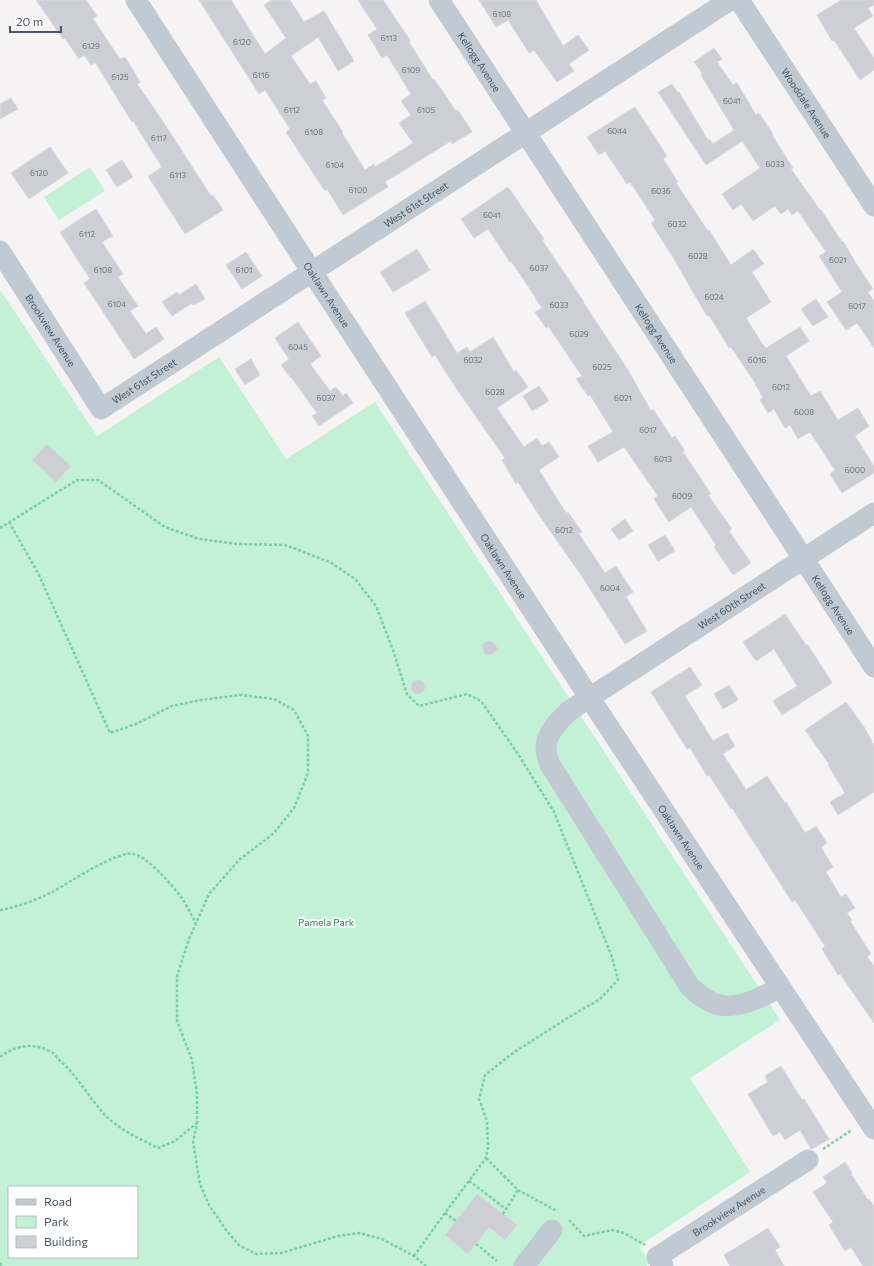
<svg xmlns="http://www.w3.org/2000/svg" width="874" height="1266" viewBox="0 0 874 1266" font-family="Commissioner,sans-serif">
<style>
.green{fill:#c3f1d5;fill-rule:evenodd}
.building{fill:#cdcfd5;stroke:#d7d9de}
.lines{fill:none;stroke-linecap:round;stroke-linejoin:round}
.path{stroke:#7ad0a6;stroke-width:2.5;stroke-dasharray:3 2;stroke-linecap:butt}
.minor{stroke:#c1cad2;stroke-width:21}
.labels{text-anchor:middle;stroke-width:3.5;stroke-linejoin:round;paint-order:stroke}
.number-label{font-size:8px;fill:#6b747e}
.street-label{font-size:10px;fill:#4a5661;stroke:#fff}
.park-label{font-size:10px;fill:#17864f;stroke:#fff}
</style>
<rect width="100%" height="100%" fill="#f5f3f3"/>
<path class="green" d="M 90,167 L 105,191 L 59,220 L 44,197 Z
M 1,291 L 97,436 L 219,357 L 286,459 L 375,402 L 780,1020 L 690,1078 L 750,1172 L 639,1246 L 650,1263 L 646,1266 L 0,1266 L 0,292 ZM 9,1187 L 137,1187 L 137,1257 L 9,1257 Z"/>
<path class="building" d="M 36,0 L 86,0 L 97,16 L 93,19 L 120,59 L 125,57 L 140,82 L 137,84 L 162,120 L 211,196 L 213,195 L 223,210 L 185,234 L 148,176 L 162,167 L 133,121 L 132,122 L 95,62 L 91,65 L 84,55 L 79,59 L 65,38 L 63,39 Z
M 199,0 L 231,0 L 265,54 L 286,38 L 264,5 L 272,0 L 290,0 L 304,22 L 324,11 L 354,61 L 338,71 L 318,37 L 291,56 L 310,84 L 316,81 L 326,98 L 322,100 L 343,132 L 342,133 L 365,170 L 374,164 L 375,167 L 413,143 L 399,123 L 411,115 L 401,101 L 411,94 L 387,55 L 382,58 L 368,35 L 377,29 L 358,0 L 383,0 L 410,40 L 409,42 L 433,80 L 434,79 L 456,111 L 458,110 L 472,132 L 452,144 L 451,141 L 385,182 L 388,187 L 343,215 L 327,189 L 325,191 L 286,132 L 290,129 L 265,90 L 259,94 Z
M 479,0 L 536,0 L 563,46 L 578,35 L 589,50 L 569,64 L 574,71 L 557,82 L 534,50 L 529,53 L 508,20 L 496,27 Z
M 841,0 L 874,0 L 874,5 L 868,8 L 873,16 L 854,28 L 874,58 L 874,70 L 860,80 L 834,40 L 832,41 L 817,15 Z
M 714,48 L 722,59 L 717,62 L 733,85 L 737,83 L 756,115 L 759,113 L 773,134 L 772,135 L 793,168 L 791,169 L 820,210 L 821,210 L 842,242 L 843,241 L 857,265 L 873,289 L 868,292 L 874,301 L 874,348 L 857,323 L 846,330 L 827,302 L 842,292 L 819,256 L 826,252 L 798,211 L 792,215 L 788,209 L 781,214 L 775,206 L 753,221 L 741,204 L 733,210 L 722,194 L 760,168 L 742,141 L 706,165 L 658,92 L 672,84 L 678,93 L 679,92 L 708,140 L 709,139 L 713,144 L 734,130 L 701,75 L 703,74 L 694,62 Z
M 11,98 L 18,109 L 0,119 L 0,104 Z
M 635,107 L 667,156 L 663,159 L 678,182 L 676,183 L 708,231 L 709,230 L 731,265 L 753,249 L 764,264 L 752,272 L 771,302 L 746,318 L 761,342 L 766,348 L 800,327 L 809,341 L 786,356 L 811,396 L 820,391 L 838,420 L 858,408 L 869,426 L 855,436 L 874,466 L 874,473 L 842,493 L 830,474 L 835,470 L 810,432 L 798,439 L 790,425 L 785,428 L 774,409 L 768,413 L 760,400 L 763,397 L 755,384 L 756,384 L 731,347 L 729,348 L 709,315 L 707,316 L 671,254 L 651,223 L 655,220 L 630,182 L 627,184 L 605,151 L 599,155 L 587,137 Z
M 50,147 L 68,173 L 29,199 L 11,173 Z
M 122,160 L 133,177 L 117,187 L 106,170 Z
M 508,187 L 544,239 L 542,240 L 584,302 L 583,302 L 628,370 L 651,411 L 653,409 L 672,438 L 675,436 L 685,451 L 683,452 L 711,494 L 708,495 L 732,529 L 729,531 L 751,563 L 733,575 L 714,547 L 716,545 L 691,507 L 669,522 L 654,499 L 658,496 L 624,447 L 598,462 L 588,446 L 613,432 L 590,395 L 588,396 L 576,379 L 582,376 L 548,326 L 546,328 L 535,312 L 542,308 L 535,298 L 536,298 L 511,261 L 510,262 L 488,229 L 474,238 L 461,219 Z
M 96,209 L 113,236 L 102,242 L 123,274 L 118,277 L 138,306 L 130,311 L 146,334 L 156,327 L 164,339 L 134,359 L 84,283 L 90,279 L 60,232 Z
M 417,249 L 430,270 L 393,292 L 380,272 Z
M 246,252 L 262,276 L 242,289 L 226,265 Z
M 196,284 L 205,299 L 193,305 L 192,303 L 172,316 L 162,302 L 177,292 L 179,295 Z
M 816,299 L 828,317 L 813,326 L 801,309 Z
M 425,301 L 457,353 L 467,347 L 470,352 L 493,337 L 514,372 L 516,370 L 528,387 L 497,408 L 524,447 L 537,438 L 542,446 L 549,442 L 559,457 L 539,470 L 566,513 L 568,512 L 582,532 L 579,534 L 605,573 L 616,566 L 633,592 L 626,597 L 647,631 L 625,644 L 583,578 L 539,515 L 518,482 L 516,484 L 502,460 L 505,458 L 456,388 L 435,355 L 432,357 L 405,313 Z
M 298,322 L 321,356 L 310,364 L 330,391 L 336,387 L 343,396 L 346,393 L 353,403 L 319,426 L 312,416 L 317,413 L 291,377 L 290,377 L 281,365 L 289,359 L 275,338 Z
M 251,359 L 260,375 L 245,385 L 235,369 Z
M 539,386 L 549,401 L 532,411 L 523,396 Z
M 47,444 L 71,466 L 56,482 L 32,460 Z
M 625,519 L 633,531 L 619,540 L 611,529 Z
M 665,535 L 675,551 L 658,561 L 648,545 Z
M 785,614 L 806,645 L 808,645 L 832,683 L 782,715 L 773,701 L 797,686 L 774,649 L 756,661 L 743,642 Z
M 490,641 L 494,643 L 498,649 L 493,654 L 489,655 L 485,654 L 483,650 L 482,646 L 485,642 Z
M 690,667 L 702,685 L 685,696 L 713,741 L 727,733 L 735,746 L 723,754 L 746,790 L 767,776 L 785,803 L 786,802 L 805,833 L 816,826 L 827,843 L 821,847 L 833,867 L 826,872 L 841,897 L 846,894 L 855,908 L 847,913 L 852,920 L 850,921 L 871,954 L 867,957 L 874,966 L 874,1023 L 840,974 L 838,975 L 822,949 L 825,946 L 795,900 L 792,902 L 732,808 L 731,809 L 709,775 L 707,776 L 690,748 L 687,749 L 651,692 Z
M411 687a7 7 0 1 1 14 0a7 7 0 1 1-14 0Z
M 729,685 L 738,700 L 723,709 L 714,694 Z
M 846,702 L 864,727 L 874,745 L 874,792 L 838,815 L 830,802 L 845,793 L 828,765 L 829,764 L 805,730 Z
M 781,1066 L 802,1100 L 804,1099 L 829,1139 L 812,1149 L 811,1149 L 800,1130 L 785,1140 L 780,1132 L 773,1136 L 748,1094 L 768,1082 L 765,1076 Z
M 845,1162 L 852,1173 L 851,1174 L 868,1200 L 869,1199 L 874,1206 L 874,1266 L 863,1266 L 851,1247 L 845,1251 L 829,1225 L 833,1222 L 813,1192 L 827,1183 L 823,1177 Z
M 477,1194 L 517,1225 L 505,1240 L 489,1227 L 468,1254 L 445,1235 Z
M 768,1228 L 780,1247 L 775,1250 L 784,1266 L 730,1266 L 724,1255 Z"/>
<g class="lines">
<path class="path" d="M 9,522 L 38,573 L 110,733 L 136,724 L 172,706 L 201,700 L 240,695 L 274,699 L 294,710 L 308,736 L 308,773 L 294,808 L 274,833 L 239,860 L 209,894 L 189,939 L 177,976 L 177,1021 L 192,1060 L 197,1094 L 197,1123 L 193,1142 L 200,1184 L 209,1205 L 226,1230 L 239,1245 L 256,1254 L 281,1253 L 338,1236 L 359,1233 L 382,1239 L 414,1256 L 426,1266
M 0,528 L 77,480 L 98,480 L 165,527 L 199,539 L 239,544 L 285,545 L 330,562 L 355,579 L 376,606 L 393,650 L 407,694 L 419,706 L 467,694 L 481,701 L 518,754 L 554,812 L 612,957 L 618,980 L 600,999 L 566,1019 L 513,1053 L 485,1075 L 479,1099 L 487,1121 L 488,1147 L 486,1158 L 445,1213 L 414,1256
M 0,910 C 18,907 36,900 52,892 C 69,883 117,850 134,854 C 148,857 172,885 181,897 C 187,905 191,915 196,923
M 0,1057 C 14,1046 33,1042 49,1051 C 53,1052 56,1056 58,1059 C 77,1075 89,1098 106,1116 C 120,1130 140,1139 158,1148 L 175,1141 L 197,1123
M 823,1149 L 852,1130
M 486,1158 L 518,1190 L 557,1211
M 469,1181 L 506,1209
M 445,1213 L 456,1221
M 503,1214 L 518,1190
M 569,1220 L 584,1236 L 612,1230 L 624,1233 L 645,1245
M 476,1244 L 497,1261
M 0,1263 L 2,1266"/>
<g class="minor">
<path id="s1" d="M 136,0 L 312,272 L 589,697 L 874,1129"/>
<path id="s2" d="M 439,0 L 874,667"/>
<path id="s3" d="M 739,0 L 874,206"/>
<path id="s4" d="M 0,251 L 101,409 L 730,0"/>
<path id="s5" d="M 780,987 C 763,997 736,1011 716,1004 C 706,1001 698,994 690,987 L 549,763 C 548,759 546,753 546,748 C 546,733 559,721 569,711 L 874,513"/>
<path d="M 524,1266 L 552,1230"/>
<path id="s6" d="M 663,1266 L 657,1257 L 808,1160"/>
</g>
</g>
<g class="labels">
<g class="number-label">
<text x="502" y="17">6108</text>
<text x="389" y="41">6113</text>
<text x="242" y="45">6120</text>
<text x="91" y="49">6129</text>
<text x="411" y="73">6109</text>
<text x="261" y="78">6116</text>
<text x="120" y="80">6125</text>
<text x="732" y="104">6041</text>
<text x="292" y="113">6112</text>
<text x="426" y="113">6105</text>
<text x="617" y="134">6044</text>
<text x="314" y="135">6108</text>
<text x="159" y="141">6117</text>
<text x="775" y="167">6033</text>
<text x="335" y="168">6104</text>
<text x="39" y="176">6120</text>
<text x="178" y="178">6113</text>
<text x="358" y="193">6100</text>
<text x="661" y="194">6036</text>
<text x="492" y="218">6041</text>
<text x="677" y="227">6032</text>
<text x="87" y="237">6112</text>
<text x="698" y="259">6028</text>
<text x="838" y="263">6021</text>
<text x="539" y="271">6037</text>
<text x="103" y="273">6108</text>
<text x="244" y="273">6101</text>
<text x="714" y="300">6024</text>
<text x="117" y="307">6104</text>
<text x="559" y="308">6033</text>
<text x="857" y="309">6017</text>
<text x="579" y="337">6029</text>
<text x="298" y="350">6045</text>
<text x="473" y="363">6032</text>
<text x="757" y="363">6016</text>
<text x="602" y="370">6025</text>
<text x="781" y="390">6012</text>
<text x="495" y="395">6028</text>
<text x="326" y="401">6037</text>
<text x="623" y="401">6021</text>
<text x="804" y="415">6008</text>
<text x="648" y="433">6017</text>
<text x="663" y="462">6013</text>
<text x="855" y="473">6000</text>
<text x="682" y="499">6009</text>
<text x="564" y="533">6012</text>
<text x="610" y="591">6004</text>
</g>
<g class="street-label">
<text dy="4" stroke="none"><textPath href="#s2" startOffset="74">Kellogg Avenue</textPath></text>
<text dy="4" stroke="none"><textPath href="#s3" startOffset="123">Wooddale Avenue</textPath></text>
<text dy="4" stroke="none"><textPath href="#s4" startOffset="563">West 61st Street</textPath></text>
<text dy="4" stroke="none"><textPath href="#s1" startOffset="351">Oaklawn Avenue</textPath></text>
<text dy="4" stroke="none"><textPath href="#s4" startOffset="94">Brookview Avenue</textPath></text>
<text dy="4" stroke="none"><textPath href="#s2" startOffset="398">Kellogg Avenue</textPath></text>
<text dy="4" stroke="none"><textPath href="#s4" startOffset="239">West 61st Street</textPath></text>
<text dy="4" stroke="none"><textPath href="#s1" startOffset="675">Oaklawn Avenue</textPath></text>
<text dy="4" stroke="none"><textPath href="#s5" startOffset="618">West 60th Street</textPath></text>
<text dy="4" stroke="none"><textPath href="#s2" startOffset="722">Kellogg Avenue</textPath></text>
<text dy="4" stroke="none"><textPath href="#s1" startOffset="999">Oaklawn Avenue</textPath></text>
<text dy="4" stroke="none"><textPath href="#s6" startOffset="96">Brookview Avenue</textPath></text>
</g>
<g class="park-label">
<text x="326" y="926">Pamela Park</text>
</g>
</g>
<rect x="8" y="1186" width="130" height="72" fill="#ffffff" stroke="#b7bbc0"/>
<rect x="16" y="1199" width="20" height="6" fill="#c1cad2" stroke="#b7bbc0"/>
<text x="44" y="1206" font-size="12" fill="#4a5661">Road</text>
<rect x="16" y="1216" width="20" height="12" fill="#c3f1d5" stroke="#b7bbc0"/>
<text x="44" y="1226" font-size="12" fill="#4a5661">Park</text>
<rect x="16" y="1236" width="20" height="12" fill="#cdcfd5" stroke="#b7bbc0"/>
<text x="44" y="1246" font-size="12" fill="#4a5661">Building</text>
<path d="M10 26v6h51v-6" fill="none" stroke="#4a5661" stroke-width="2"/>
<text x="16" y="26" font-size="12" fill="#4a5661" stroke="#ffffff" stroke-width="3" paint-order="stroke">20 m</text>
</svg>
